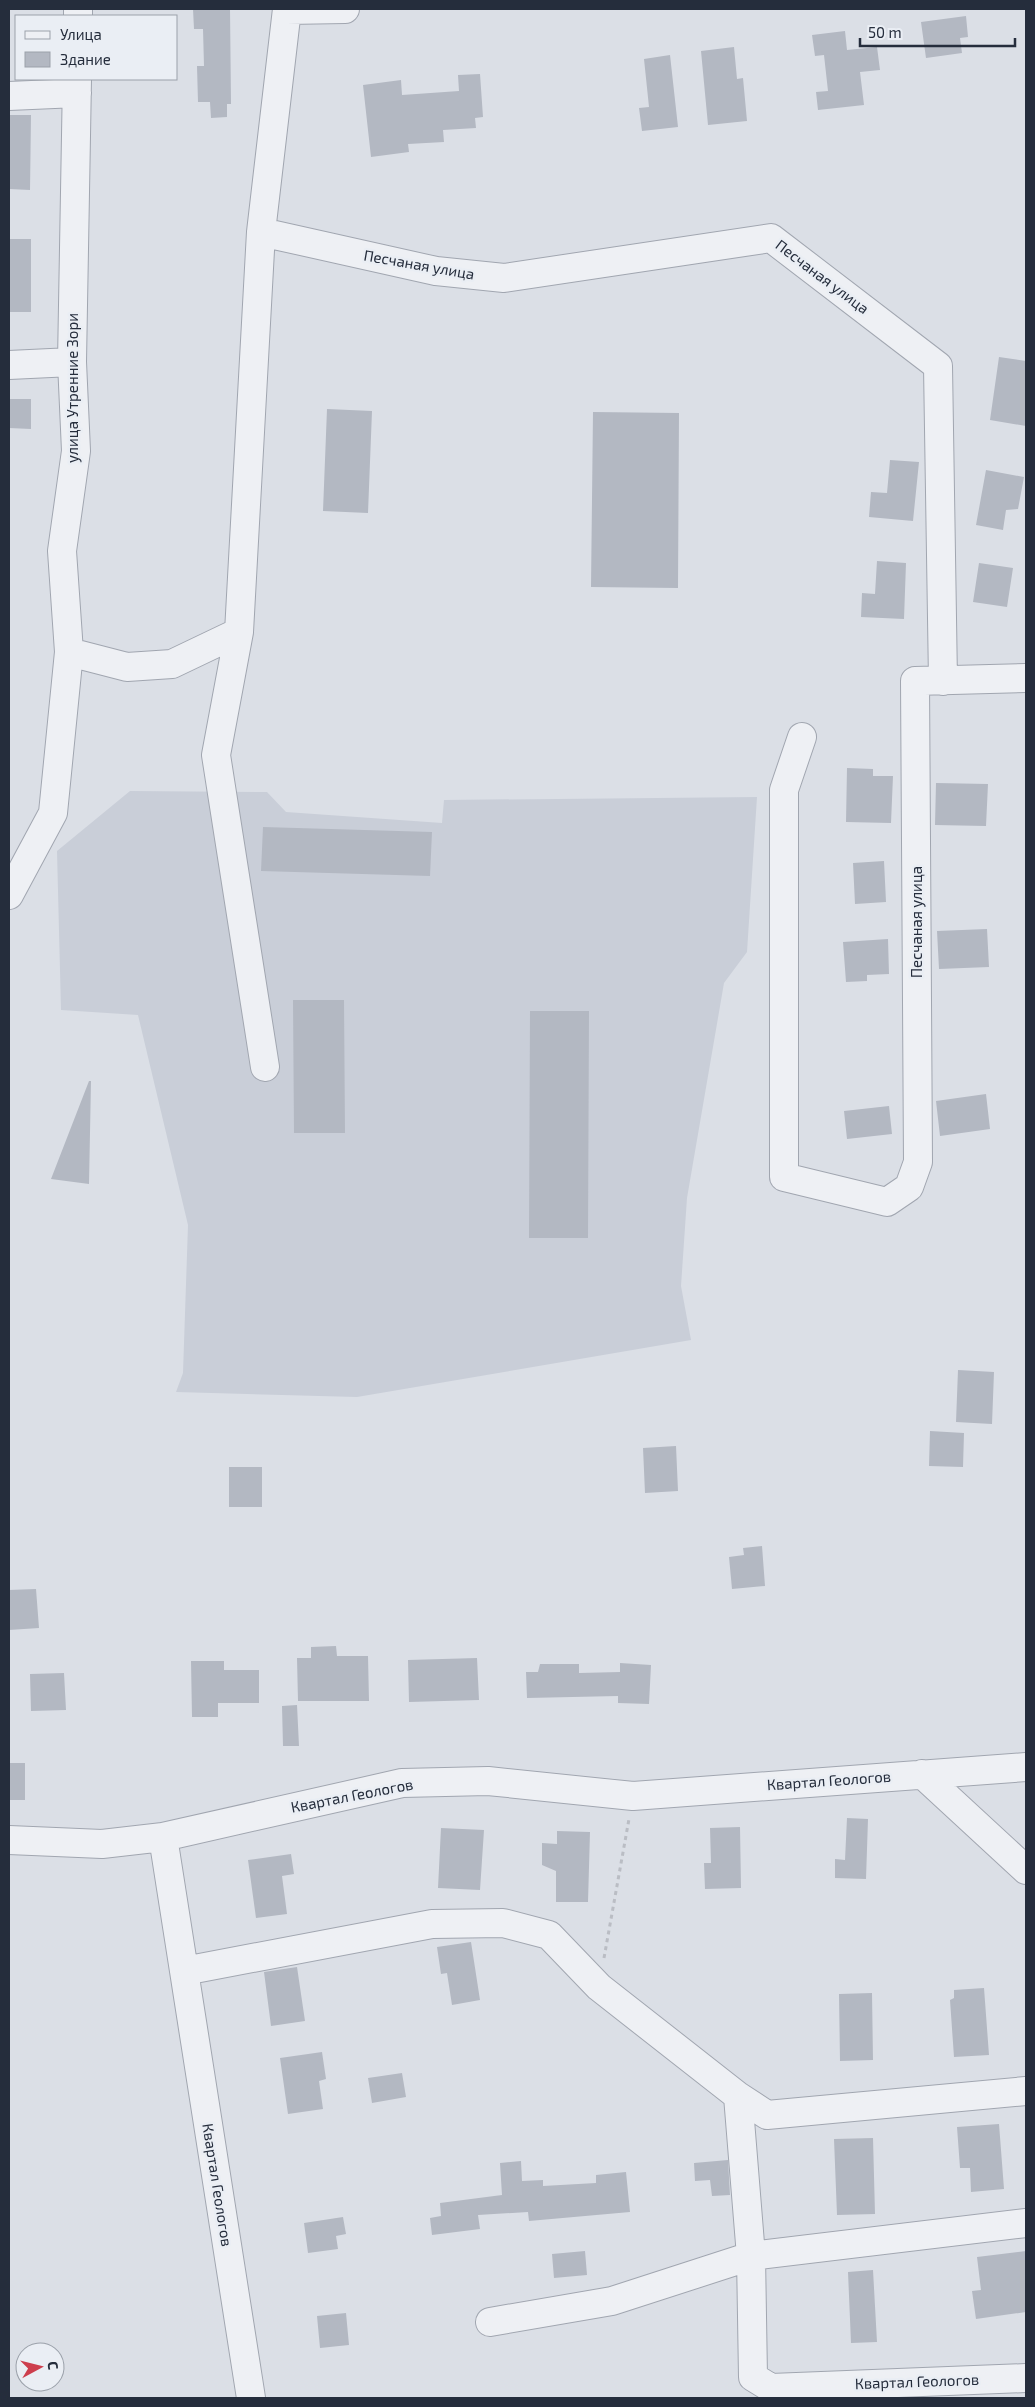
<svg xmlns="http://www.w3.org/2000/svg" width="1035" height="2407" viewBox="0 0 1035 2407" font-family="'Exo 2',sans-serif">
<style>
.built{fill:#c9ced8}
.building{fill:#b3b8c2}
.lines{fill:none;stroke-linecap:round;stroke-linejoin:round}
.minor-casing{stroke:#a1a6b0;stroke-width:30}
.path{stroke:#babdc4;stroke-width:3;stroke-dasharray:4 4;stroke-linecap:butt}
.minor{stroke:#eef0f4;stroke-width:28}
.labels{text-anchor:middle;stroke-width:5;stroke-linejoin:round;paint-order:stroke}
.street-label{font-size:15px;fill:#252d3c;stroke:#eaeef4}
</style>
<rect width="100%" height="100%" fill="#dbdfe6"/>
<path class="built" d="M 130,791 L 267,792 L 286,812 L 442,823 L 444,800 L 757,797 L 747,952 L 724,983 L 687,1198 L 681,1286 L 691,1340 L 357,1397 L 176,1392 L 183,1373 L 188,1225 L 138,1015 L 61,1010 L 57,851 Z"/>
<path class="building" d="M 193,9 L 230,9 L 231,104 L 227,104 L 227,117 L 211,118 L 210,102 L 198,102 L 197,66 L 204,66 L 203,29 L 194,29 Z
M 966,16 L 968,37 L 960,38 L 962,53 L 926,58 L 921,22 Z
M 845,31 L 847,50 L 877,47 L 880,70 L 860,72 L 864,105 L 818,110 L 816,92 L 828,91 L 824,55 L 815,56 L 812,35 Z
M 734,47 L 737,79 L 743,78 L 747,121 L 708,125 L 701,51 Z
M 670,55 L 678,127 L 642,131 L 639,108 L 649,107 L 644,59 Z
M 480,74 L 483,117 L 475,118 L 476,128 L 443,130 L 444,142 L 408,144 L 409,152 L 371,157 L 363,85 L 401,80 L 402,95 L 459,91 L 458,75 Z
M 9,115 L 31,115 L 30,190 L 9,189 Z
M 9,239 L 31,239 L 31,312 L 9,312 Z
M 999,357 L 1026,361 L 1026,426 L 990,420 Z
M 9,399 L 31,399 L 31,429 L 9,428 Z
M 327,409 L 372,411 L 368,513 L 323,511 Z
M 593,412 L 679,413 L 678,588 L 591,587 Z
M 890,460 L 919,462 L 913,521 L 869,517 L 871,492 L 887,493 Z
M 986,470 L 1024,477 L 1018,509 L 1006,510 L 1003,530 L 976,525 Z
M 877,561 L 906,563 L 904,619 L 861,617 L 862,593 L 875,594 Z
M 979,563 L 1013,568 L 1007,607 L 973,602 Z
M 847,768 L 873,769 L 873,776 L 893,776 L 891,823 L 846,822 Z
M 936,783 L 988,784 L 986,826 L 935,825 Z
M 263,827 L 432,832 L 430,876 L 261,871 Z
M 884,861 L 886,902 L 855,904 L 853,863 Z
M 987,929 L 989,967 L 939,969 L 937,931 Z
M 888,939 L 889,974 L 867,975 L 867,981 L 846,982 L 843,942 Z
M 293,1000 L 344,1000 L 345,1133 L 294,1133 Z
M 530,1011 L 589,1011 L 588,1238 L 529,1238 Z
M 89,1081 L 91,1081 L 89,1184 L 51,1179 Z
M 986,1094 L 990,1129 L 940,1136 L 936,1101 Z
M 889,1106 L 892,1134 L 847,1139 L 844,1111 Z
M 958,1370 L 994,1372 L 992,1424 L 956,1422 Z
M 930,1431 L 964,1433 L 963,1467 L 929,1466 Z
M 676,1446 L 678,1491 L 645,1493 L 643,1448 Z
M 229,1467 L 262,1467 L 262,1507 L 229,1507 Z
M 762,1546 L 765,1586 L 732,1589 L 729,1557 L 744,1555 L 743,1548 Z
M 36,1589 L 39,1628 L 9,1630 L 9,1590 Z
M 336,1646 L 337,1656 L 368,1656 L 369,1701 L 298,1701 L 297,1658 L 311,1658 L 311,1647 Z
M 477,1658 L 479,1700 L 409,1702 L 408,1660 Z
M 191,1661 L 224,1661 L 224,1670 L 259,1670 L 259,1703 L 218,1703 L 218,1717 L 192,1717 Z
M 620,1663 L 651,1665 L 649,1704 L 618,1703 L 618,1696 L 527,1698 L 526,1672 L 538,1672 L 540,1664 L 579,1664 L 579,1673 L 620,1672 Z
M 64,1673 L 66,1710 L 31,1711 L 30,1674 Z
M 297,1705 L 299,1746 L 283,1746 L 282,1706 Z
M 9,1763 L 25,1763 L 25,1800 L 9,1800 Z
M 847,1818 L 868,1819 L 866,1879 L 835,1878 L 835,1859 L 845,1860 Z
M 740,1827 L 741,1888 L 705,1889 L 704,1863 L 711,1863 L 710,1828 Z
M 441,1828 L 484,1830 L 480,1890 L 438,1888 Z
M 557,1831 L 590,1832 L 588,1902 L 556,1902 L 556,1871 L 542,1865 L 542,1843 L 557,1844 Z
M 291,1854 L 294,1874 L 282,1876 L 287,1914 L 256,1918 L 248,1860 Z
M 471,1942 L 480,2000 L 452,2005 L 447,1973 L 441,1974 L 437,1947 Z
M 297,1967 L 305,2021 L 271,2026 L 264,1972 Z
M 984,1988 L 989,2055 L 954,2057 L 950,2000 L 954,1998 L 954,1990 Z
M 872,1993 L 873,2060 L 840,2061 L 839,1994 Z
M 322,2052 L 326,2079 L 319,2081 L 323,2109 L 288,2114 L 280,2058 Z
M 402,2073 L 406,2097 L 372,2103 L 368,2078 Z
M 999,2124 L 1004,2189 L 971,2192 L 970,2168 L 960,2168 L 957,2127 Z
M 873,2138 L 875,2214 L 837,2215 L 834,2139 Z
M 728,2160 L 730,2195 L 712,2196 L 710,2180 L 695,2181 L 694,2163 Z
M 521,2161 L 522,2181 L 543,2180 L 543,2186 L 596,2183 L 596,2175 L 626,2172 L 630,2212 L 529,2221 L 528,2212 L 478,2215 L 480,2229 L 432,2235 L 430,2218 L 441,2216 L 440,2203 L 502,2195 L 500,2163 Z
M 343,2217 L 346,2234 L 336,2236 L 338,2249 L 308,2253 L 304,2223 Z
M 585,2251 L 587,2275 L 554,2278 L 552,2254 Z
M 1026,2251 L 1026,2312 L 976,2319 L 972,2291 L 981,2290 L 977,2257 Z
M 873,2270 L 877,2342 L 851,2343 L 848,2272 Z
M 346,2313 L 349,2345 L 320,2348 L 317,2316 Z"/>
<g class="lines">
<g class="minor-casing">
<path id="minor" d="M 287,10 L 345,9
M 78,16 L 78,9
M 9,96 L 77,93
M 261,232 L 436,271 L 504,278 L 771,238 L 938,366 L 943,681
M 9,365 L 72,362
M 69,652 L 127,667 L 172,664 L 239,632
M 802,737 L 784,790 L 784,1177 L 887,1202 L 909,1187 L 918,1162 L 915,681 L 1026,678
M 9,895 L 53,813 L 69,652 L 62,551 L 76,451 L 72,362 L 77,79
M 265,1067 L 216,755 L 239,632 L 261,232 L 287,9
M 922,1774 L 1026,1870
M 163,1837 L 251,2398
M 9,1840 L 102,1844 L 163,1837 L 402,1783 L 488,1781 L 633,1796 L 1026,1767
M 184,1971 L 432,1924 L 503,1923 L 549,1935 L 599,1987 L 738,2096 L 767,2115 L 1026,2091
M 1026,2223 L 751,2256 L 753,2377 L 771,2388 L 1026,2378
M 490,2322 L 612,2301 L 751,2256 L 738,2096"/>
</g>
<path class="path" d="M 604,1958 L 629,1819"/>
<use href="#minor" class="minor"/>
</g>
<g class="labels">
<g class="street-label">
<text transform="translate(419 265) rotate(10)" y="5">Песчаная улица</text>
<text transform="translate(822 277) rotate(37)" y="5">Песчаная улица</text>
<text transform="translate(73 388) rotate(-90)" y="5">улица Утренние Зори</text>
<text transform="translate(917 922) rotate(-90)" y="5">Песчаная улица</text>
<text transform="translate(829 1781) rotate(-4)" y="5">Квартал Геологов</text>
<text transform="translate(352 1796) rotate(-11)" y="5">Квартал Геологов</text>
<text transform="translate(217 2185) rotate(81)" y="5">Квартал Геологов</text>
<text transform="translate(917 2382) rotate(-2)" y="5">Квартал Геологов</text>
</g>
</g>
<rect width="1035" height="2407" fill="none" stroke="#252d3c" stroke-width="20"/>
<rect x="15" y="15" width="162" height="65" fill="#eaeef4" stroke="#9ba1aa"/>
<rect x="25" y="31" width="25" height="8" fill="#eef0f4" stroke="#9ba1aa"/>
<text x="60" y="40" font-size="15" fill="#252d3c">Улица</text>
<rect x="25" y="52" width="25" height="15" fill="#b3b8c2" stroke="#9ba1aa"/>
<text x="60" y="65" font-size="15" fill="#252d3c">Здание</text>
<g transform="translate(40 2367) rotate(83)"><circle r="24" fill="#eaeef4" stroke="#9ba1aa"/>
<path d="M0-4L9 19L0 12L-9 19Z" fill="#cd3e4d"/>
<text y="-8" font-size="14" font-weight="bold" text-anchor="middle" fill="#252d3c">С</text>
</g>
<path d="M860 38v8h155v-8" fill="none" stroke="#252d3c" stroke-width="2.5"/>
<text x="868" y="38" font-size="15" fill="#252d3c" stroke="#eaeef4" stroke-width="4" paint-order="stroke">50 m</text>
</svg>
